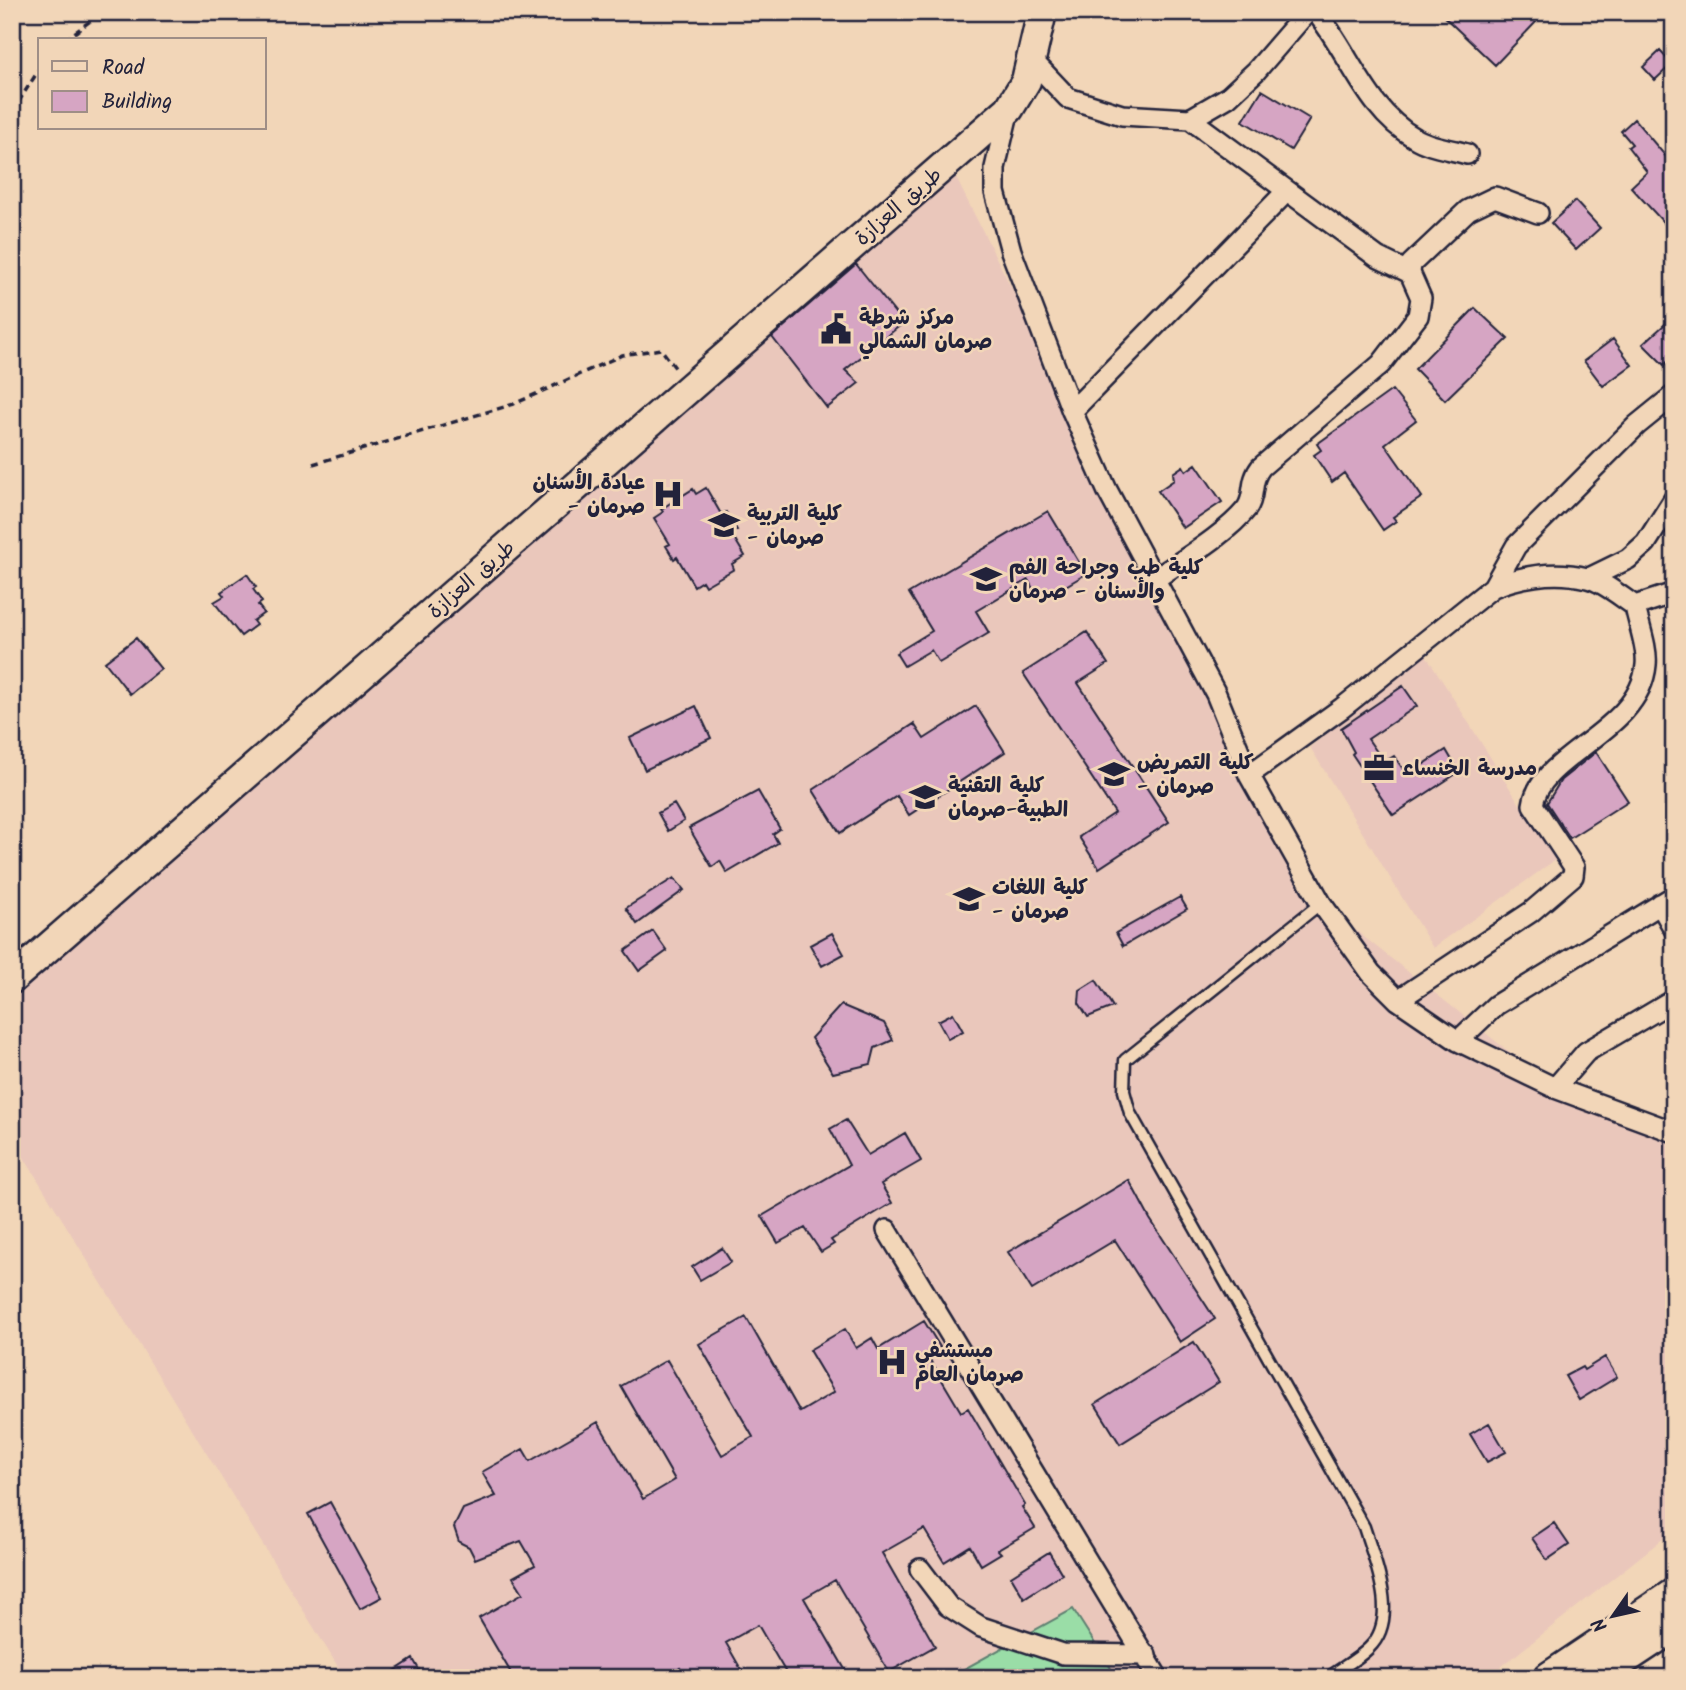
<svg xmlns="http://www.w3.org/2000/svg" width="1686" height="1690" viewBox="0 0 1686 1690" font-family="Kalam,'Playpen Sans Arabic',sans-serif">
<style>
.built{fill:#eac7bb}
.green{fill:#9adda7;stroke:#5e8071;stroke-width:2}
.building{fill:#d6a5c3;stroke:#22223b;stroke-width:2}
.lines{fill:none;stroke-linecap:round;stroke-linejoin:round}
.lane-casing{stroke:#22223b;stroke-width:15}
.street-casing{stroke:#22223b;stroke-width:24}
.secondary-casing{stroke:#22223b;stroke-width:33}
.primary-casing{stroke:#22223b;stroke-width:37}
.path{stroke:#22223b;stroke-width:3.5;stroke-dasharray:7 5;stroke-linecap:butt}
.lane{stroke:#f2d6b8;stroke-width:10}
.street{stroke:#f2d6b8;stroke-width:19}
.secondary{stroke:#f2d6b8;stroke-width:28}
.primary{stroke:#f2d6b8;stroke-width:32}
.labels{text-anchor:middle;stroke-width:5;stroke-linejoin:round;paint-order:stroke}
.street-label{font-size:21px;fill:#22223b;stroke:#f2d6b8}
.poi-label{font-size:21px;font-weight:bold;fill:#22223b;stroke:#f2d6b8;text-anchor:start}
</style>
<rect width="100%" height="100%" fill="#f2d6b8"/>
<filter id="ink" filterUnits="userSpaceOnUse"><feTurbulence type="fractalNoise" baseFrequency=".0143" numOctaves="2"/><feDisplacementMap in="SourceGraphic" scale="14" xChannelSelector="R" yChannelSelector="G"/><feConvolveMatrix kernelMatrix="1 2 1 2 8 2 1 2 1" color-interpolation-filters="sRGB"/></filter>
<g filter="url(#ink)">
<path class="built" d="M 948,162 L 1321,903 L 1555,1088 L 1674,1134 L 1674,1530 L 1487,1678 L 345,1678 L 12,1138 L 12,979 Z
M 1426,655 L 1555,860 L 1433,948 L 1310,747 Z"/>
<path class="green" d="M 1073,1609 L 1117,1678 L 948,1678 Z"/>
<path class="building" d="M 1439,12 L 1525,12 L 1536,22 L 1495,65 Z
M 1660,51 L 1672,64 L 1655,80 L 1643,67 Z
M 1262,90 L 1310,119 L 1291,150 L 1243,121 Z
M 1634,119 L 1674,166 L 1674,234 L 1631,187 L 1647,172 L 1628,147 L 1632,144 L 1621,131 Z
M 1575,201 L 1600,228 L 1576,250 L 1551,223 Z
M 856,264 L 903,323 L 845,370 L 859,383 L 827,408 L 772,337 Z
M 1475,308 L 1508,339 L 1445,400 L 1415,369 Z
M 1674,316 L 1674,356 L 1664,365 L 1643,344 Z
M 1613,339 L 1632,365 L 1603,386 L 1584,361 Z
M 1392,390 L 1416,420 L 1385,444 L 1422,497 L 1393,517 L 1396,521 L 1383,530 L 1344,473 L 1332,482 L 1314,455 L 1321,450 L 1317,444 Z
M 1196,464 L 1222,502 L 1183,528 L 1158,491 L 1174,480 L 1173,473 L 1183,466 L 1186,471 Z
M 706,488 L 721,514 L 726,512 L 737,530 L 731,533 L 745,556 L 732,564 L 734,569 L 705,586 L 702,581 L 694,586 L 677,557 L 674,559 L 666,546 L 670,544 L 654,518 L 663,512 L 661,509 L 693,489 L 696,494 Z
M 1048,511 L 1086,574 L 1040,601 L 1028,580 L 976,611 L 989,633 L 939,663 L 931,650 L 904,666 L 896,653 L 932,631 L 909,593 Z
M 247,574 L 256,587 L 253,589 L 262,602 L 258,605 L 264,613 L 253,621 L 256,625 L 241,636 L 214,602 L 224,596 L 221,592 Z
M 1087,632 L 1108,664 L 1078,683 L 1169,822 L 1099,868 L 1079,837 L 1115,813 L 1023,673 Z
M 136,638 L 161,669 L 130,694 L 105,662 Z
M 1403,686 L 1417,706 L 1368,739 L 1384,762 L 1394,756 L 1407,775 L 1446,750 L 1459,772 L 1393,815 L 1352,754 L 1354,752 L 1341,728 Z
M 696,706 L 711,738 L 645,770 L 630,738 Z
M 976,706 L 1005,752 L 909,815 L 897,796 L 840,833 L 813,790 L 914,724 L 924,739 Z
M 1596,752 L 1628,801 L 1570,838 L 1547,803 L 1561,780 Z
M 758,791 L 780,829 L 773,834 L 778,843 L 727,873 L 720,861 L 712,867 L 689,828 Z
M 674,804 L 684,821 L 668,831 L 658,813 Z
M 674,878 L 684,890 L 637,924 L 626,908 Z
M 1180,897 L 1187,909 L 1123,946 L 1116,933 Z
M 653,931 L 667,951 L 639,971 L 625,951 Z
M 832,933 L 844,954 L 822,966 L 810,945 Z
M 1096,980 L 1113,1007 L 1088,1017 L 1079,1003 L 1080,990 Z
M 841,1005 L 884,1023 L 893,1040 L 875,1048 L 871,1064 L 833,1073 L 811,1038 Z
M 953,1013 L 963,1031 L 948,1039 L 938,1021 Z
M 846,1120 L 868,1155 L 905,1133 L 921,1161 L 881,1184 L 892,1203 L 831,1240 L 834,1244 L 821,1252 L 805,1228 L 778,1243 L 762,1216 L 849,1165 L 830,1129 Z
M 1129,1180 L 1150,1219 L 1215,1319 L 1180,1342 L 1115,1240 L 1032,1290 L 1008,1252 Z
M 722,1248 L 731,1262 L 700,1280 L 692,1267 Z
M 746,1317 L 800,1412 L 834,1392 L 809,1350 L 845,1329 L 856,1348 L 872,1338 L 878,1349 L 924,1321 L 940,1347 L 927,1355 L 961,1412 L 968,1408 L 1025,1505 L 1022,1507 L 1035,1528 L 998,1550 L 1001,1553 L 981,1565 L 970,1546 L 944,1562 L 924,1529 L 882,1553 L 935,1646 L 889,1672 L 835,1580 L 804,1598 L 850,1678 L 789,1678 L 758,1625 L 726,1643 L 746,1678 L 686,1678 L 680,1668 L 664,1678 L 514,1678 L 479,1618 L 523,1593 L 513,1577 L 535,1565 L 521,1541 L 475,1559 L 469,1547 L 459,1542 L 454,1527 L 463,1509 L 496,1496 L 482,1472 L 523,1449 L 530,1461 L 598,1422 L 643,1499 L 675,1480 L 621,1386 L 667,1360 L 722,1455 L 753,1437 L 699,1344 Z
M 1194,1342 L 1219,1382 L 1120,1444 L 1095,1404 Z
M 1605,1357 L 1617,1377 L 1579,1400 L 1565,1376 L 1582,1367 L 1584,1370 Z
M 1489,1423 L 1506,1452 L 1487,1462 L 1470,1434 Z
M 330,1502 L 382,1597 L 360,1609 L 308,1514 Z
M 1554,1523 L 1569,1545 L 1547,1560 L 1532,1538 Z
M 1049,1552 L 1062,1574 L 1024,1598 L 1011,1576 Z
M 413,1659 L 424,1678 L 384,1678 Z"/>
<g class="lines">
<g class="lane-casing">
<path id="lane" d="M 1321,903 L 1125,1060 L 1124,1091 L 1130,1113 L 1364,1527 C 1375,1562 1400,1618 1369,1648 C 1357,1660 1341,1668 1328,1678"/>
</g>
<g class="street-casing">
<path id="street" d="M 1316,12 C 1350,53 1366,110 1415,138 C 1429,147 1451,149 1467,154
M 1033,61 L 1068,98 L 1122,115 L 1190,119 L 1228,97 L 1256,71 L 1307,12
M 1009,109 L 995,168 L 995,192 L 1011,251 L 1072,411 L 1107,490 L 1216,694 L 1249,775 L 1321,903 L 1371,973 L 1398,1000 L 1458,1041 L 1555,1088 L 1674,1132
M 1190,119 L 1377,257 L 1410,273
M 1072,411 L 1287,191
M 1589,578 L 1628,559 L 1646,543 L 1674,499
M 1155,579 C 1181,561 1228,533 1247,508 C 1256,495 1249,482 1261,467 L 1381,364 L 1418,316 L 1421,298 L 1410,273 L 1411,264 L 1468,210 L 1495,197 L 1538,213
M 1493,587 L 1516,546 L 1637,425 L 1674,395
M 1249,775 L 1342,708 L 1493,587 C 1522,576 1556,570 1587,578 C 1603,581 1621,597 1635,606 L 1674,593
M 1660,904 L 1674,929
M 1398,1000 L 1531,912 L 1573,876 L 1574,867 L 1533,805 C 1539,755 1640,732 1646,665 C 1648,648 1638,623 1635,606
M 1458,1041 L 1496,1005 L 1674,896
M 1555,1088 L 1586,1052 L 1674,1000
M 887,1230 L 1158,1678
M 920,1569 L 948,1606 L 981,1627 L 1063,1654 L 1146,1655"/>
</g>
<g class="secondary-casing">
<path id="secondary" d="M 12,979 L 1009,109 L 1026,81 L 1042,12"/>
</g>
<g class="primary-casing">
<path id="primary" d="M 1550,1678 L 1674,1595
M 1594,1678 L 1674,1625"/>
</g>
<path class="path" d="M 65,40 L 102,12
M 12,112 L 40,68
M 313,464 L 514,404 L 622,355 L 661,349 L 676,369"/>
<use href="#lane" class="lane"/>
<use href="#street" class="street"/>
<use href="#secondary" class="secondary"/>
<use href="#primary" class="primary"/>
</g>
</g>
<defs>
<g id="civic-bare" transform="scale(2.415)"><path d="M-.6-6.5H3V-4.5H.6V-3L4-1V1h2V6H-6V1h2V-1L-.6-3ZM-1.2 2.5V6h2.4V2.5Z" fill="#22223b" stroke="#f2d6b8" stroke-width="2.5" paint-order="stroke"/></g>
<g id="hospital-bare" transform="scale(2.415)"><path d="M-5-5h3v3.5h4V-5h3V5h-3V1.5h-4V5h-3Z" fill="#22223b" stroke="#f2d6b8" stroke-width="2.5" paint-order="stroke"/></g>
<g id="university-bare" transform="scale(2.415)"><path d="M0-5L7-2L0 1L-7-2ZM-4 1L0 2.5L4 1V4Q0 6-4 4Z" fill="#22223b" stroke="#f2d6b8" stroke-width="2.5" paint-order="stroke"/></g>
<g id="office-bare" transform="scale(2.415)"><path d="M-6-3h4V-5.5h4V-3h4V5H-6ZM-1-4.5V-3h2v-1.5ZM-6 0V1H6V0Z" fill="#22223b" stroke="#f2d6b8" stroke-width="2.5" paint-order="stroke"/></g>
</defs>
<g fill-rule="evenodd">
<use href="#civic-bare" x="836" y="329"/>
<use href="#hospital-bare" x="668" y="494"/>
<use href="#university-bare" x="724" y="525"/>
<use href="#university-bare" x="986" y="579"/>
<use href="#office-bare" x="1379" y="768"/>
<use href="#university-bare" x="1114" y="774"/>
<use href="#university-bare" x="925" y="797"/>
<use href="#university-bare" x="969" y="899"/>
<use href="#hospital-bare" x="892" y="1362"/>
</g>
<g class="labels">
<g class="street-label">
<text transform="translate(898 206) rotate(-41)" y="7">طريق العزازة</text>
<text transform="translate(471 579) rotate(-41)" y="7">طريق العزازة</text>
</g>
<g class="poi-label">
<text x="859" y="324">مركز شرطة<tspan x="859" dy="24">صرمان الشمالي</tspan></text>
<text x="645" y="489" text-anchor="end">عيادة الأسنان<tspan x="645" dy="24">- صرمان</tspan></text>
<text x="747" y="520">كلية التربية<tspan x="747" dy="24">- صرمان</tspan></text>
<text x="1009" y="574">كلية طب وجراحة الفم<tspan x="1009" dy="24">والأسنان - صرمان</tspan></text>
<text x="1137" y="769">كلية التمريض<tspan x="1137" dy="24">- صرمان</tspan></text>
<text x="1402" y="775">مدرسة الخنساء</text>
<text x="948" y="792">كلية التقنية<tspan x="948" dy="24">الطبية-صرمان</tspan></text>
<text x="992" y="894">كلية اللغات<tspan x="992" dy="24">- صرمان</tspan></text>
<text x="915" y="1357">مستشفي<tspan x="915" dy="24">صرمان العام</tspan></text>
</g>
</g>
<rect width="1686" height="1690" fill="none" stroke="#f2d6b8" stroke-width="42"/>
<rect x="21" y="21" width="1644" height="1648" fill="none" stroke="#22223b" stroke-width="2.5" filter="url(#ink)"/>
<rect x="38" y="38" width="228" height="91" fill="#f2d6b8" stroke="#9f8e86" stroke-width="2"/>
<rect x="52" y="61" width="35" height="10" fill="#f2d6b8" stroke="#9f8e86" stroke-width="2"/>
<text x="102" y="74" font-size="21" fill="#22223b">Road</text>
<rect x="52" y="91" width="35" height="21" fill="#d6a5c3" stroke="#9f8e86" stroke-width="2"/>
<text x="102" y="108" font-size="21" fill="#22223b">Building</text>
<g transform="translate(1613 1616) rotate(236)" stroke="#f2d6b8" stroke-width="5" paint-order="stroke">
<path d="M0-5L12 26L0 18L-12 26Z" fill="#22223b"/>
<text y="-10" font-size="19" font-weight="bold" text-anchor="middle" fill="#22223b">N</text>
</g>
</svg>
